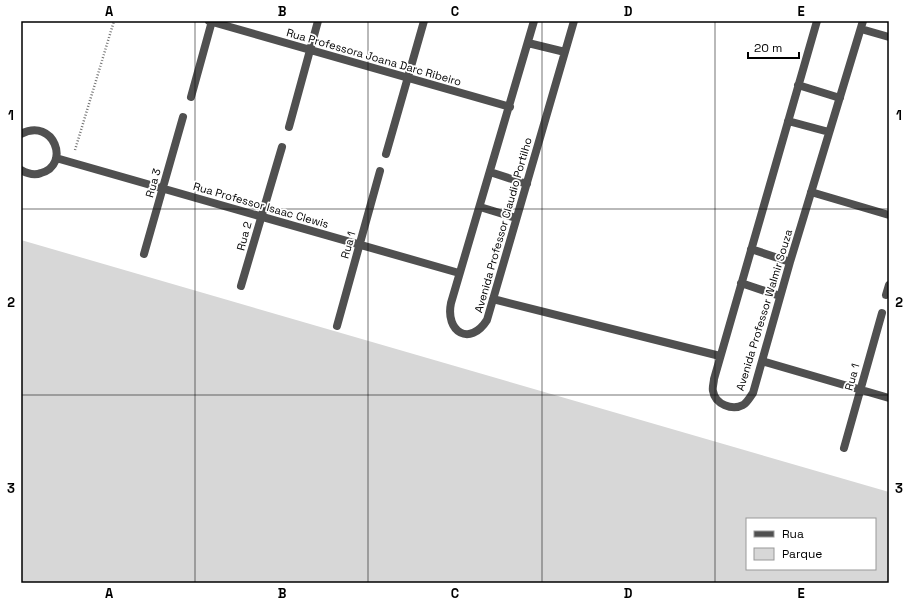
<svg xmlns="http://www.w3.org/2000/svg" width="910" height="604" viewBox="0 0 910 604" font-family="'Space Grotesk',sans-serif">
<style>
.green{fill:#d7d7d7;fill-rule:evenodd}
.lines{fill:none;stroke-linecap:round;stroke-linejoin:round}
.path{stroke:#727272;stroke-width:2.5;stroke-dasharray:1 2;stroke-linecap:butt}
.minor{stroke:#505050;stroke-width:8}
.grid{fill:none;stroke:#000;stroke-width:1;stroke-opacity:0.55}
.labels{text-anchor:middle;stroke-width:3.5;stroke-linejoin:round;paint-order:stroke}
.street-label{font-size:11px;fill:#000;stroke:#fff}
.neatline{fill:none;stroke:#000;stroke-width:1.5}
.grid-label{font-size:13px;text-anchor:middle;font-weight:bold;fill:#000}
</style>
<rect width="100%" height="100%" fill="#fff"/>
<path class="green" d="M 21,240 L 889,492 L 889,583 L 21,583 ZM 747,519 L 875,519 L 875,569 L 747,569 Z"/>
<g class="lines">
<path class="path" d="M 75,150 L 114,21"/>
<path class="minor" d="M 209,21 L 510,107
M 534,21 L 451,303 C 445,332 470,347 487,320 L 574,21
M 817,21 L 714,379 C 714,382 712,388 713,391 C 715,404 732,411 743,405 C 747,403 750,397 753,393 L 790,262 L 863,21
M 861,29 L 889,37
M 528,43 L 565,52
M 798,85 L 840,98
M 191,97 L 212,21
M 788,121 L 829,132
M 289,127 L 318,21
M 21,134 C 54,117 71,165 41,173 C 34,176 28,174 21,170
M 386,154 L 424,21
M 56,158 L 459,273
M 490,172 L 527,184
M 811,192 L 889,215
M 480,207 L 516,218
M 751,249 L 790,262
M 144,254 L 183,117
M 741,283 L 780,296
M 241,286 L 282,147
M 886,295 L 889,285
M 493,299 L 720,356
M 337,326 L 380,171
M 762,361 L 889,398
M 844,448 L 882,313"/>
</g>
<path class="grid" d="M 195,21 L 195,583M 368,21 L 368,583M 542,21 L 542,583M 715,21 L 715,583M 21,209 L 889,209M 21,395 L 889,395"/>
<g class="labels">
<g class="street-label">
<text transform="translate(374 57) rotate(16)" y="4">Rua Professora Joana Darc Ribeiro</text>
<text transform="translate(153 183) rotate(-74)" y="4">Rua 3</text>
<text transform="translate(261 205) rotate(16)" y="4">Rua Professor Isaac Clewis</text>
<text transform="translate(503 225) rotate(-74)" y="4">Avenida Professor Claudio Portilho</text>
<text transform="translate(244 236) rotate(-75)" y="4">Rua 2</text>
<text transform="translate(348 245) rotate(-74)" y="4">Rua 1</text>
<text transform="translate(764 310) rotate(-73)" y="4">Avenida Professor Walmir Souza</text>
<text transform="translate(852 377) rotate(-74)" y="4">Rua 1</text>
</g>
</g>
<rect width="910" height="604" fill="none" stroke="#ffffff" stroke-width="44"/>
<rect x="746" y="518" width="130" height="52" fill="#ffffff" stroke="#999999"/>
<rect x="754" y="531" width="20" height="6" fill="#505050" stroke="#999999"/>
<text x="782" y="538" font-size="12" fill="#000000">Rua</text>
<rect x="754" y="548" width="20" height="12" fill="#d7d7d7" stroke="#999999"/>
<text x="782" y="558" font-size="12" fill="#000000">Parque</text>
<path d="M748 52v6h51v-6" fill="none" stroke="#000000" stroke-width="2"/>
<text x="754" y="52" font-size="12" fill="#000000" stroke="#ffffff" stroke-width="3" paint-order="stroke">20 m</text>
<rect x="22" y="22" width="866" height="560" class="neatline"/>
<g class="grid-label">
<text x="109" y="16">A</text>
<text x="282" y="16">B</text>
<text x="455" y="16">C</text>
<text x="628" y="16">D</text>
<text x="801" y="16">E</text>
<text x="11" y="120">1</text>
<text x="899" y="120">1</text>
<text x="11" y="307">2</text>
<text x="899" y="307">2</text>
<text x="11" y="493">3</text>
<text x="899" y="493">3</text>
<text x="109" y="598">A</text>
<text x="282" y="598">B</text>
<text x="455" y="598">C</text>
<text x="628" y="598">D</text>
<text x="801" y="598">E</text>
</g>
</svg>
